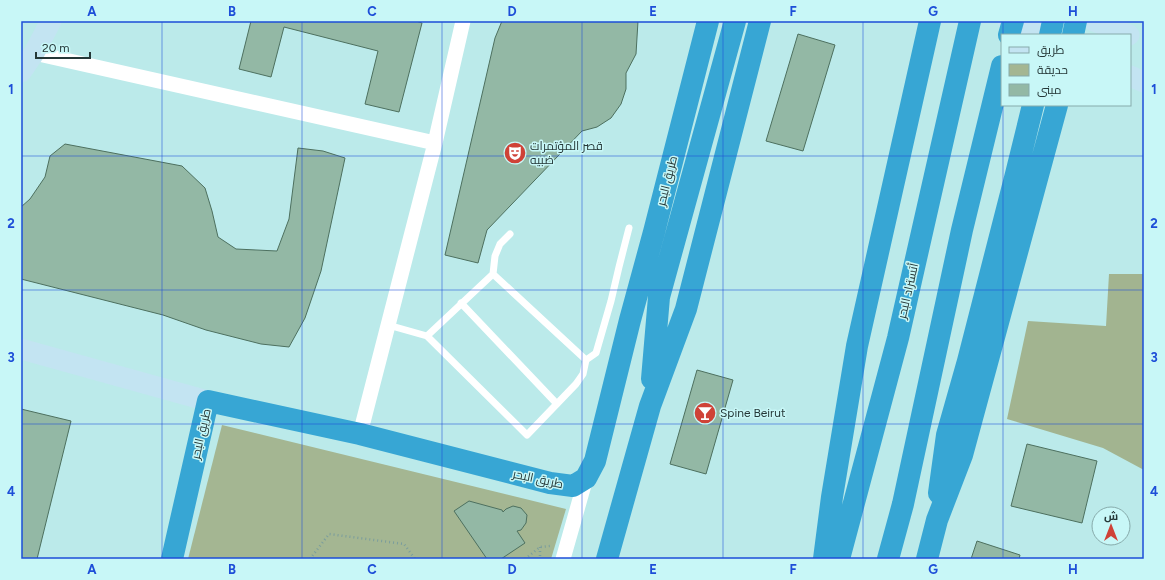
<svg xmlns="http://www.w3.org/2000/svg" width="1165" height="580" viewBox="0 0 1165 580" font-family="Figtree,Cairo,sans-serif">
<style>
.green{fill:#a4b692}
.forest{fill:#a2b490}
.building{fill:#93b8a5;stroke:#4d705f}
.lines{fill:none;stroke-linecap:round;stroke-linejoin:round}
.path{stroke:#7a9d9d;stroke-width:2.5;stroke-dasharray:1 3;stroke-linecap:butt}
.lane{stroke:#fff;stroke-width:7}
.street{stroke:#fff;stroke-width:15}
.secondary{stroke:#c3e4f2;stroke-width:21}
.highway{stroke:#37a6d4;stroke-width:22}
.grid{fill:none;stroke:#1d4ed8;stroke-width:1;stroke-opacity:0.55}
.labels{text-anchor:middle;stroke-width:3;stroke-linejoin:round;paint-order:stroke}
.poi-label{font-size:12px;fill:#253838;stroke:#c8f7f7;text-anchor:start}
.street-label{font-size:12px;fill:#253838;stroke:#c8f7f7}
.neatline{fill:none;stroke:#1d4ed8;stroke-width:1.5}
.grid-label{font-size:13px;text-anchor:middle;font-weight:bold;fill:#1d4ed8}
</style>
<rect width="100%" height="100%" fill="#bbeaea"/>
<path class="green" d="M 222,425 L 566,509 L 551,559 L 188,559 Z"/>
<path class="forest" d="M 1109,274 L 1144,274 L 1144,470 L 1103,448 L 1007,419 L 1028,321 L 1106,326 Z"/>
<path class="building" d="M 251,21 L 416,21 L 422,23 L 399,112 L 365,104 L 378,51 L 284,27 L 271,77 L 239,69 Z
M 502,21 L 638,21 L 636,54 L 626,73 L 626,89 L 621,104 L 611,118 L 597,127 L 582,131 L 487,230 L 478,263 L 445,255 L 495,38 Z
M 798,34 L 835,45 L 803,151 L 766,141 Z
M 65,144 L 182,166 L 205,188 L 212,211 L 218,237 L 236,249 L 277,251 L 289,219 L 298,148 L 323,151 L 345,158 L 321,271 L 305,318 L 289,347 L 261,344 L 206,330 L 163,315 L 21,279 L 21,207 L 30,199 L 45,177 L 50,156 Z
M 697,370 L 733,380 L 706,474 L 670,464 Z
M 21,409 L 71,421 L 37,559 L 21,559 Z
M 1027,444 L 1097,461 L 1082,523 L 1011,506 Z
M 469,501 L 502,510 L 503,512 L 506,509 L 513,506 L 521,508 L 527,515 L 526,523 L 521,530 L 517,531 L 525,543 L 501,559 L 487,559 L 454,511 Z
M 977,541 L 1020,555 L 1019,559 L 971,559 Z"/>
<g class="lines">
<path class="path" d="M 540,547 L 540,559
M 310,559 L 329,534 L 404,544 L 415,559
M 525,559 L 540,547 L 550,546"/>
<path class="lane" d="M 493,274 L 495,256 L 500,244 L 510,234
M 461,303 L 557,404
M 388,325 L 427,336 L 493,274 L 586,360
M 427,336 L 527,435 L 576,384 L 583,374 L 586,360 L 596,353 L 611,301 L 619,267 L 629,228"/>
<path class="street" d="M 34,53 L 435,143
M 360,434 L 435,143 L 463,21
M 563,559 L 586,478"/>
<path class="secondary" d="M 1008,21 L 1049,35
M 1094,21 L 1129,35
M 21,72 L 34,53 L 51,21
M 1130,76 L 1144,82
M 21,349 L 208,401"/>
<path class="highway" d="M 1009,35 L 1013,21
M 1050,35 L 1053,21
M 1073,35 L 1076,21
M 652,379 L 659,297 L 735,21
M 939,493 L 947,435 L 968,361 L 1016,174 L 1033,105
M 172,559 L 208,401 L 360,434 L 550,483 L 573,486 L 586,478 L 595,461 L 630,320 L 654,232 L 708,21
M 607,559 L 650,406 L 686,309 L 760,21
M 824,559 L 832,497 L 857,346 L 930,21
M 839,559 L 898,338 L 970,21
M 888,559 L 903,504 L 962,230 L 1002,66
M 927,559 L 937,520 L 962,455 L 1057,105"/>
</g>
<path class="grid" d="M 162,21 L 162,559M 302,21 L 302,559M 442,21 L 442,559M 582,21 L 582,559M 723,21 L 723,559M 863,21 L 863,559M 1003,21 L 1003,35M 1003,105 L 1003,559M 21,156 L 1144,156M 21,290 L 1144,290M 21,424 L 1144,424"/>
<defs>
<g id="theatre-disc" transform="scale(1.15)"><circle r="9.5" fill="#cf4237" stroke="#c8f7f7"/><path d="M-5-5.5Q0-4 5-5.5V0Q5 5 0 6Q-5 5-5 0ZM-3.3-2.5H-1v1.5H-3.3ZM1-2.5H3.3v1.5H1ZM-2.8 1Q0 5.5 2.8 1Z" fill="#fff"/></g>
<g id="bar-disc" transform="scale(1.15)"><circle r="9.5" fill="#cf4237" stroke="#c8f7f7"/><path d="M-6-5H6L.8 .8V4.5H3.5V6h-7V4.5H-.8V.8Z" fill="#fff"/></g>
</defs>
<g fill-rule="evenodd">
<use href="#theatre-disc" x="515" y="153"/>
<use href="#bar-disc" x="705" y="413"/>
</g>
<g class="labels">
<g class="poi-label">
<text x="530" y="150">قصر المؤتمرات<tspan x="530" dy="14">ضبيه</tspan></text>
<text x="720" y="417">Spine Beirut</text>
</g>
<g class="street-label">
<text transform="translate(667 181) rotate(-76)" y="4">طريق البحر</text>
<text transform="translate(908 291) rotate(-77)" y="4">أتستراد البحر</text>
<text transform="translate(201 434) rotate(-77)" y="4">طريق البحر</text>
<text transform="translate(538 479) rotate(12)" y="4">طريق البحر</text>
</g>
</g>
<rect width="1165" height="580" fill="none" stroke="#c8f7f7" stroke-width="44"/>
<rect x="1001" y="34" width="130" height="72" fill="#c8f7f7" stroke="#87abab"/>
<rect x="1009" y="47" width="20" height="6" fill="#c3e4f2" stroke="#87abab"/>
<text x="1037" y="54" font-size="12" fill="#253838">طريق</text>
<rect x="1009" y="64" width="20" height="12" fill="#a4b692" stroke="#87abab"/>
<text x="1037" y="74" font-size="12" fill="#253838">حديقة</text>
<rect x="1009" y="84" width="20" height="12" fill="#93b8a5" stroke="#87abab"/>
<text x="1037" y="94" font-size="12" fill="#253838">مبنى</text>
<g transform="translate(1111 526)"><circle r="19" fill="#c8f7f7" stroke="#87abab"/>
<path d="M0-3L7 15L0 10L-7 15Z" fill="#cf4237"/>
<text y="-6" font-size="11" font-weight="bold" text-anchor="middle" fill="#253838">ش</text>
</g>
<path d="M36 52v6h54v-6" fill="none" stroke="#253838" stroke-width="2"/>
<text x="42" y="52" font-size="12" fill="#253838" stroke="#c8f7f7" stroke-width="3" paint-order="stroke">20 m</text>
<rect x="22" y="22" width="1121" height="536" class="neatline"/>
<g class="grid-label">
<text x="92" y="16">A</text>
<text x="232" y="16">B</text>
<text x="372" y="16">C</text>
<text x="512" y="16">D</text>
<text x="653" y="16">E</text>
<text x="793" y="16">F</text>
<text x="933" y="16">G</text>
<text x="1073" y="16">H</text>
<text x="11" y="94">1</text>
<text x="1154" y="94">1</text>
<text x="11" y="228">2</text>
<text x="1154" y="228">2</text>
<text x="11" y="362">3</text>
<text x="1154" y="362">3</text>
<text x="11" y="496">4</text>
<text x="1154" y="496">4</text>
<text x="92" y="574">A</text>
<text x="232" y="574">B</text>
<text x="372" y="574">C</text>
<text x="512" y="574">D</text>
<text x="653" y="574">E</text>
<text x="793" y="574">F</text>
<text x="933" y="574">G</text>
<text x="1073" y="574">H</text>
</g>
</svg>
